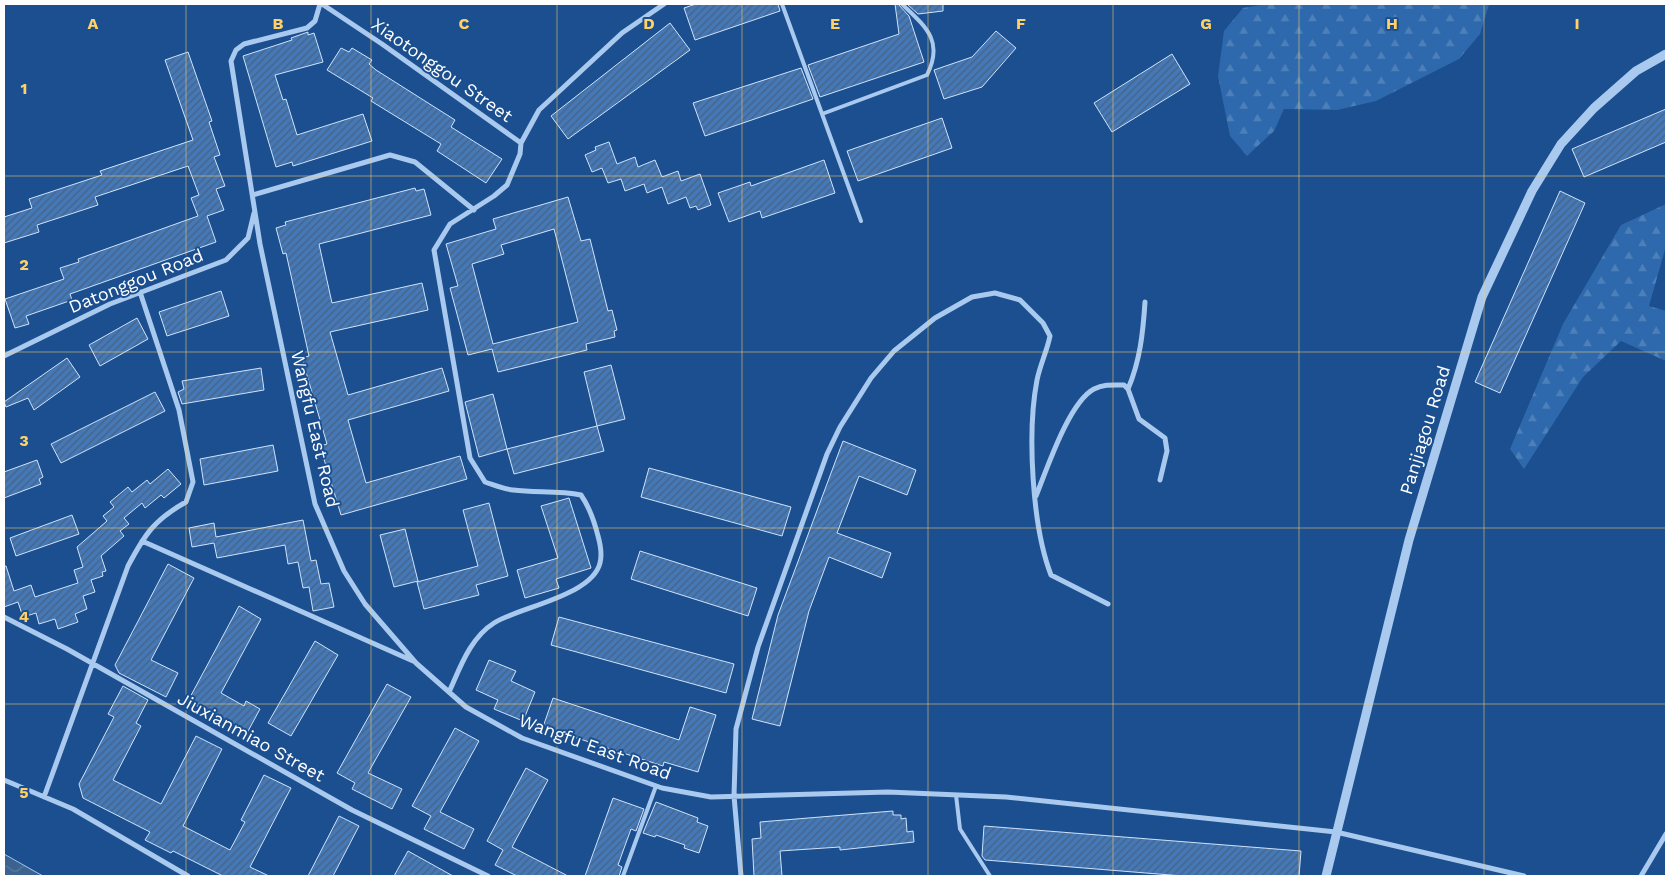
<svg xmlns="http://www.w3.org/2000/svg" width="1670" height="880" viewBox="0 0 1670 880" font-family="'Work Sans',sans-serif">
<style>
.forest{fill:url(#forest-firs)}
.water{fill:url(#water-waves);stroke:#9cc4f0}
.building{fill:url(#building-hatch);stroke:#cfe3fa;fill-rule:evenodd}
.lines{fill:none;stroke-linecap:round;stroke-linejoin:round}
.service{stroke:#a9c9ee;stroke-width:4}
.minor{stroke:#a9c9ee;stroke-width:5}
.tertiary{stroke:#a9c9ee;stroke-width:9}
.grid{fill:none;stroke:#ffd166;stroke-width:1;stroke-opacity:0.55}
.labels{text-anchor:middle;stroke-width:4;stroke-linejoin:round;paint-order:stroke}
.street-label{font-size:18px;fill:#fff;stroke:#1b4f8f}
.grid-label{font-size:16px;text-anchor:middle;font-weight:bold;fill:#ffd166;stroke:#1b4f8f;stroke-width:4;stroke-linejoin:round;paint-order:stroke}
</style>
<defs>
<pattern id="forest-firs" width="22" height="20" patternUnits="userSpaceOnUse" patternTransform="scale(1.25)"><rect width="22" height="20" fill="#2e69ad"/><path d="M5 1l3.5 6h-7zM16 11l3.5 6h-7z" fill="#4d80b9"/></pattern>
<pattern id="water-waves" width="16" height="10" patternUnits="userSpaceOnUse" patternTransform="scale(1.25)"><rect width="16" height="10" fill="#3c6290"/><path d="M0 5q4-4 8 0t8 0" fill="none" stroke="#597aa1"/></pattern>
<pattern id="building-hatch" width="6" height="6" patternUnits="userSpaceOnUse" patternTransform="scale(1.25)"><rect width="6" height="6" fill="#4478b7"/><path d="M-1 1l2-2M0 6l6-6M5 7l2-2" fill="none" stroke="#486282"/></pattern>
</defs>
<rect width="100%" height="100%" fill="#1b4f8f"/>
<path class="forest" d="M 1266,4 L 1489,4 L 1480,34 L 1459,59 L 1376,101 L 1337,110 L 1284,109 L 1274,131 L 1247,156 L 1230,136 L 1218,76 L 1224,31 L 1243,8 Z
M 1666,204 L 1666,246 L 1649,306 L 1666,311 L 1666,361 L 1621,341 L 1583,377 L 1524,469 L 1510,449 L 1563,324 L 1621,225 Z"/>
<path class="water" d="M 4,854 L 43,876 L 4,876 Z"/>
<path class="building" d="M 696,4 L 778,4 L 780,11 L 695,40 L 684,8 Z
M 895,4 L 898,4 L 909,16 L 924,62 L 820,97 L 808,65 L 899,34 Z
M 907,4 L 943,4 L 943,11 L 918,14 Z
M 670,23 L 690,50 L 568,139 L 551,116 Z
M 996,31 L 1016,48 L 982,87 L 944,99 L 934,70 L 972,57 Z
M 308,32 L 308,35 L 314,33 L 323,62 L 275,75 L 283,100 L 286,99 L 297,135 L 363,114 L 372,141 L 293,166 L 292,162 L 276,167 L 243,56 L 292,40 L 291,38 Z
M 341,48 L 349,52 L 352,48 L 372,60 L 369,64 L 376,70 L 455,120 L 451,127 L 502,159 L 486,183 L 437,151 L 441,144 L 371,101 L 373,98 L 327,70 Z
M 188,52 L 212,121 L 209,122 L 220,155 L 214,157 L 225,186 L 216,189 L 224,210 L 207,216 L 216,242 L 70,294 L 72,300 L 26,316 L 29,324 L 15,328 L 5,299 L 64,279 L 60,268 L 79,262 L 78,259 L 198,216 L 191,198 L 199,195 L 188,166 L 95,197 L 98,205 L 37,225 L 39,232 L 4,243 L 4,217 L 32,208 L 29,199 L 102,175 L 100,171 L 193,140 L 165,60 Z
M 1172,54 L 1190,84 L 1112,132 L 1094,103 Z
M 801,68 L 813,99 L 705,136 L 693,103 Z
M 1666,109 L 1666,142 L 1584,177 L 1572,149 Z
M 942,118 L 952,148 L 858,181 L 847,151 Z
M 609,142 L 617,164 L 635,157 L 638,167 L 655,160 L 662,177 L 678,171 L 681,181 L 700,174 L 711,205 L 698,210 L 696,206 L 690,208 L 686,197 L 668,204 L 662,187 L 647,193 L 644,184 L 625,191 L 621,179 L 608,183 L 602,168 L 592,172 L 585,155 L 596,150 L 595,147 Z
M 824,160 L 835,193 L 762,218 L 760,211 L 729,222 L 718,193 L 750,182 L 751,186 Z
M 415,188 L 416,191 L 424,189 L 431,215 L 319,244 L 332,303 L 422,283 L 428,310 L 330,332 L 348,395 L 442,368 L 449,391 L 348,420 L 366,483 L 460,456 L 467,479 L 341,515 L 320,446 L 327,444 L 302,358 L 309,356 L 286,253 L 283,254 L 276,228 L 286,225 L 285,222 Z
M 1560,191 L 1585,203 L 1500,393 L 1475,382 Z
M 568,197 L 581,241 L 590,239 L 608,311 L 612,310 L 617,330 L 614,331 L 615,337 L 586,344 L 587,350 L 498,372 L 492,349 L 468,355 L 450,288 L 458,286 L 446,244 L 496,229 L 493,219 ZM 554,229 L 578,322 L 493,344 L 472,264 L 504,254 L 501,245 Z
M 221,291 L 229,316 L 167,336 L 159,312 Z
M 137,318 L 148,339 L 100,366 L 89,345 Z
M 67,358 L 80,377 L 34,410 L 28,398 L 6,407 L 4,402 Z
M 611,365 L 625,419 L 597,426 L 584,372 Z
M 261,368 L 264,390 L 182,404 L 178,392 L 184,389 L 182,381 Z
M 155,392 L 165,411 L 61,463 L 51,444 Z
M 493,394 L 507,449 L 479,457 L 465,402 Z
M 597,426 L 604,451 L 514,474 L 507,449 Z
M 843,441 L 916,470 L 907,495 L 859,476 L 837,533 L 891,553 L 882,578 L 829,557 L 809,611 L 780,726 L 752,719 L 778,615 Z
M 273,445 L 278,471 L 204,485 L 200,459 Z
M 37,460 L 43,477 L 39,479 L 41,484 L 4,498 L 4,472 Z
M 649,468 L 791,507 L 782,536 L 641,497 Z
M 168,469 L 181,484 L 164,498 L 161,495 L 145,508 L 142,503 L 124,518 L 129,524 L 120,531 L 124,536 L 101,556 L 106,571 L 102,572 L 103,576 L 91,580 L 95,592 L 83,596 L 87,609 L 75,614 L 78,622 L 58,629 L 55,619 L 39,624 L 36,613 L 23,617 L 18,602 L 4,607 L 4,566 L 6,566 L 14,591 L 31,585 L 35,597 L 78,583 L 74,570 L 83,567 L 77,547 L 107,521 L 103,516 L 114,507 L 110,502 L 128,487 L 132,492 L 147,480 L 150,484 Z
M 569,498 L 591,568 L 556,579 L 559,588 L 525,598 L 517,570 L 558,558 L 541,506 Z
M 489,503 L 508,576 L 476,585 L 479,595 L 424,609 L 417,582 L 478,566 L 463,510 Z
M 72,515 L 79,534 L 16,556 L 10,538 Z
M 303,520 L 311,561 L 316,560 L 321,584 L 329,583 L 334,607 L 313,611 L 309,587 L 303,588 L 298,562 L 288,564 L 285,545 L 217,558 L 214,543 L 192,547 L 189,528 L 214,523 L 216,537 Z
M 405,529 L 418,581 L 394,587 L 380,535 Z
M 640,551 L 757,588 L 748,616 L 631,579 Z
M 168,564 L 194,578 L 151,660 L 178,673 L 166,697 L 119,673 L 115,665 Z
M 239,606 L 261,619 L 221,693 L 244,706 L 246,701 L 260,709 L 247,733 L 188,701 Z
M 559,617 L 734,664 L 726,693 L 551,645 Z
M 315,641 L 338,655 L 291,736 L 268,723 Z
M 489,660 L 516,671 L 511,681 L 535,692 L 523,721 L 494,709 L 498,700 L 476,690 Z
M 387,684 L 411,697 L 368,773 L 402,789 L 392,809 L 352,789 L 355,783 L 337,773 Z
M 123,686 L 148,700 L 136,723 L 141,726 L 113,780 L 161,804 L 196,736 L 222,749 L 183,826 L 230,850 L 245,822 L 241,820 L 264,775 L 291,788 L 250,867 L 269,876 L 223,876 L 173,851 L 171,853 L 145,840 L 150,832 L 83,798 L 79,784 L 114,717 L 108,714 Z
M 553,698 L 679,740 L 690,707 L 716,715 L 698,772 L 664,762 L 663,766 L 543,727 Z
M 455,728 L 479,741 L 440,812 L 474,829 L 464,849 L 424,829 L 431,816 L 412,806 Z
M 526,768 L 548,780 L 512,847 L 568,876 L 517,876 L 495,865 L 503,850 L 487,841 Z
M 613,798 L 644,809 L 636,831 L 631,829 L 618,865 L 622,867 L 619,876 L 585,876 Z
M 656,802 L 698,818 L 697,822 L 708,826 L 699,853 L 684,848 L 685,845 L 656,835 L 655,837 L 643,833 Z
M 893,811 L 893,815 L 901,815 L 901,819 L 906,818 L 907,832 L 913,831 L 914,842 L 840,850 L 840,847 L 780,851 L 782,876 L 754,876 L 752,839 L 761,838 L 760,822 Z
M 339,816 L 359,826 L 333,876 L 308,876 Z
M 984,826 L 1301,851 L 1299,876 L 1183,876 L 985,860 L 982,856 Z
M 408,851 L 453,876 L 394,876 Z"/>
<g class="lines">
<path class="service" d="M 782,4 L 861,221
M 822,114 L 927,75 C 944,41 926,27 902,4
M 956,795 L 960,829 L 990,876
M 623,876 L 656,786"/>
<path class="minor" d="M 320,4 L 315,21 L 307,28 L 244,44 L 236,50 L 231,61 L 260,244 L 315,504 L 344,571 L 365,604 L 416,663 L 466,707 L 522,738 L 662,788 L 711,797 L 888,792 L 1006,797 L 1336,832 L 1524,876
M 322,4 L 382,44 L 521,143
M 253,195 L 390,155 L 415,162 L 474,210
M 4,356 L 110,304 L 226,260 L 248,238 L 254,213
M 1128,389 C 1140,361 1143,333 1145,302
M 1036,496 C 1047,469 1069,402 1094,389 C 1104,384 1113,385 1124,385 L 1128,389 L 1139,419 L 1165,438 L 1167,451 L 1160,480
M 142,541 L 413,661
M 4,617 L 67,649 L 352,810 L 488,876
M 449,692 C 460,668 470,638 494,623 C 519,607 592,596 600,563 C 602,555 600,543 598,536 C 594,520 590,508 581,495 C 558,490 536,493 513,490 C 503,489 494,485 485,482 L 470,458 L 434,250 L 450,224 L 494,196 L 507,185 L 520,154 L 521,143 L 539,110 L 622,33 L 664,4
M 4,780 L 73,809 L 188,876
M 44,797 L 128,566 C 145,534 154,520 186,502 L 193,482 L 179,410 L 140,292
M 741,876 L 734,796 L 736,729 L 758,647 L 827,454 L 840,427 L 871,378 L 894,351 L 935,318 L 972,297 L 995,293 L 1020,300 L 1043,323 L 1050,336 C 1047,351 1040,365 1037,380 C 1027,432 1032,526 1051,575 L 1108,604
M 1641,876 L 1666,834"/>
<path class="tertiary" d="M 1326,876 L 1409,540 L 1482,297 L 1532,191 L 1561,144 L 1594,108 L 1636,71 L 1666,54"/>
</g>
<path class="grid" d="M 186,4 L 186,876M 371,4 L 371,876M 557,4 L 557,876M 742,4 L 742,876M 928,4 L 928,876M 1113,4 L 1113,876M 1299,4 L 1299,876M 1484,4 L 1484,876M 4,176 L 1666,176M 4,352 L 1666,352M 4,528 L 1666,528M 4,704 L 1666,704"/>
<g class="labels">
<g class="street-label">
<text transform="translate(442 70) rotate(35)" y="6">Xiaotonggou Street</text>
<text transform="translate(136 281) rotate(-22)" y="6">Datonggou Road</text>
<text transform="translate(315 429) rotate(77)" y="6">Wangfu East Road</text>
<text transform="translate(1425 430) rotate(-73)" y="6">Panjiagou Road</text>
<text transform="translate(251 737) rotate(29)" y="6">Jiuxianmiao Street</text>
<text transform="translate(595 747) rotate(20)" y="6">Wangfu East Road</text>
</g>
</g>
<g class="grid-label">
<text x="93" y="29">A</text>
<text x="278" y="29">B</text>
<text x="464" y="29">C</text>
<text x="649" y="29">D</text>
<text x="835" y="29">E</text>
<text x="1021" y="29">F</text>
<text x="1206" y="29">G</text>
<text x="1392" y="29">H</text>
<text x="1577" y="29">I</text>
<text x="24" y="94">1</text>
<text x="24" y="270">2</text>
<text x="24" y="446">3</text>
<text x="24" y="622">4</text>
<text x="24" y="798">5</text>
</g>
<rect width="1670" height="880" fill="none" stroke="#ffffff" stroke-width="10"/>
</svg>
